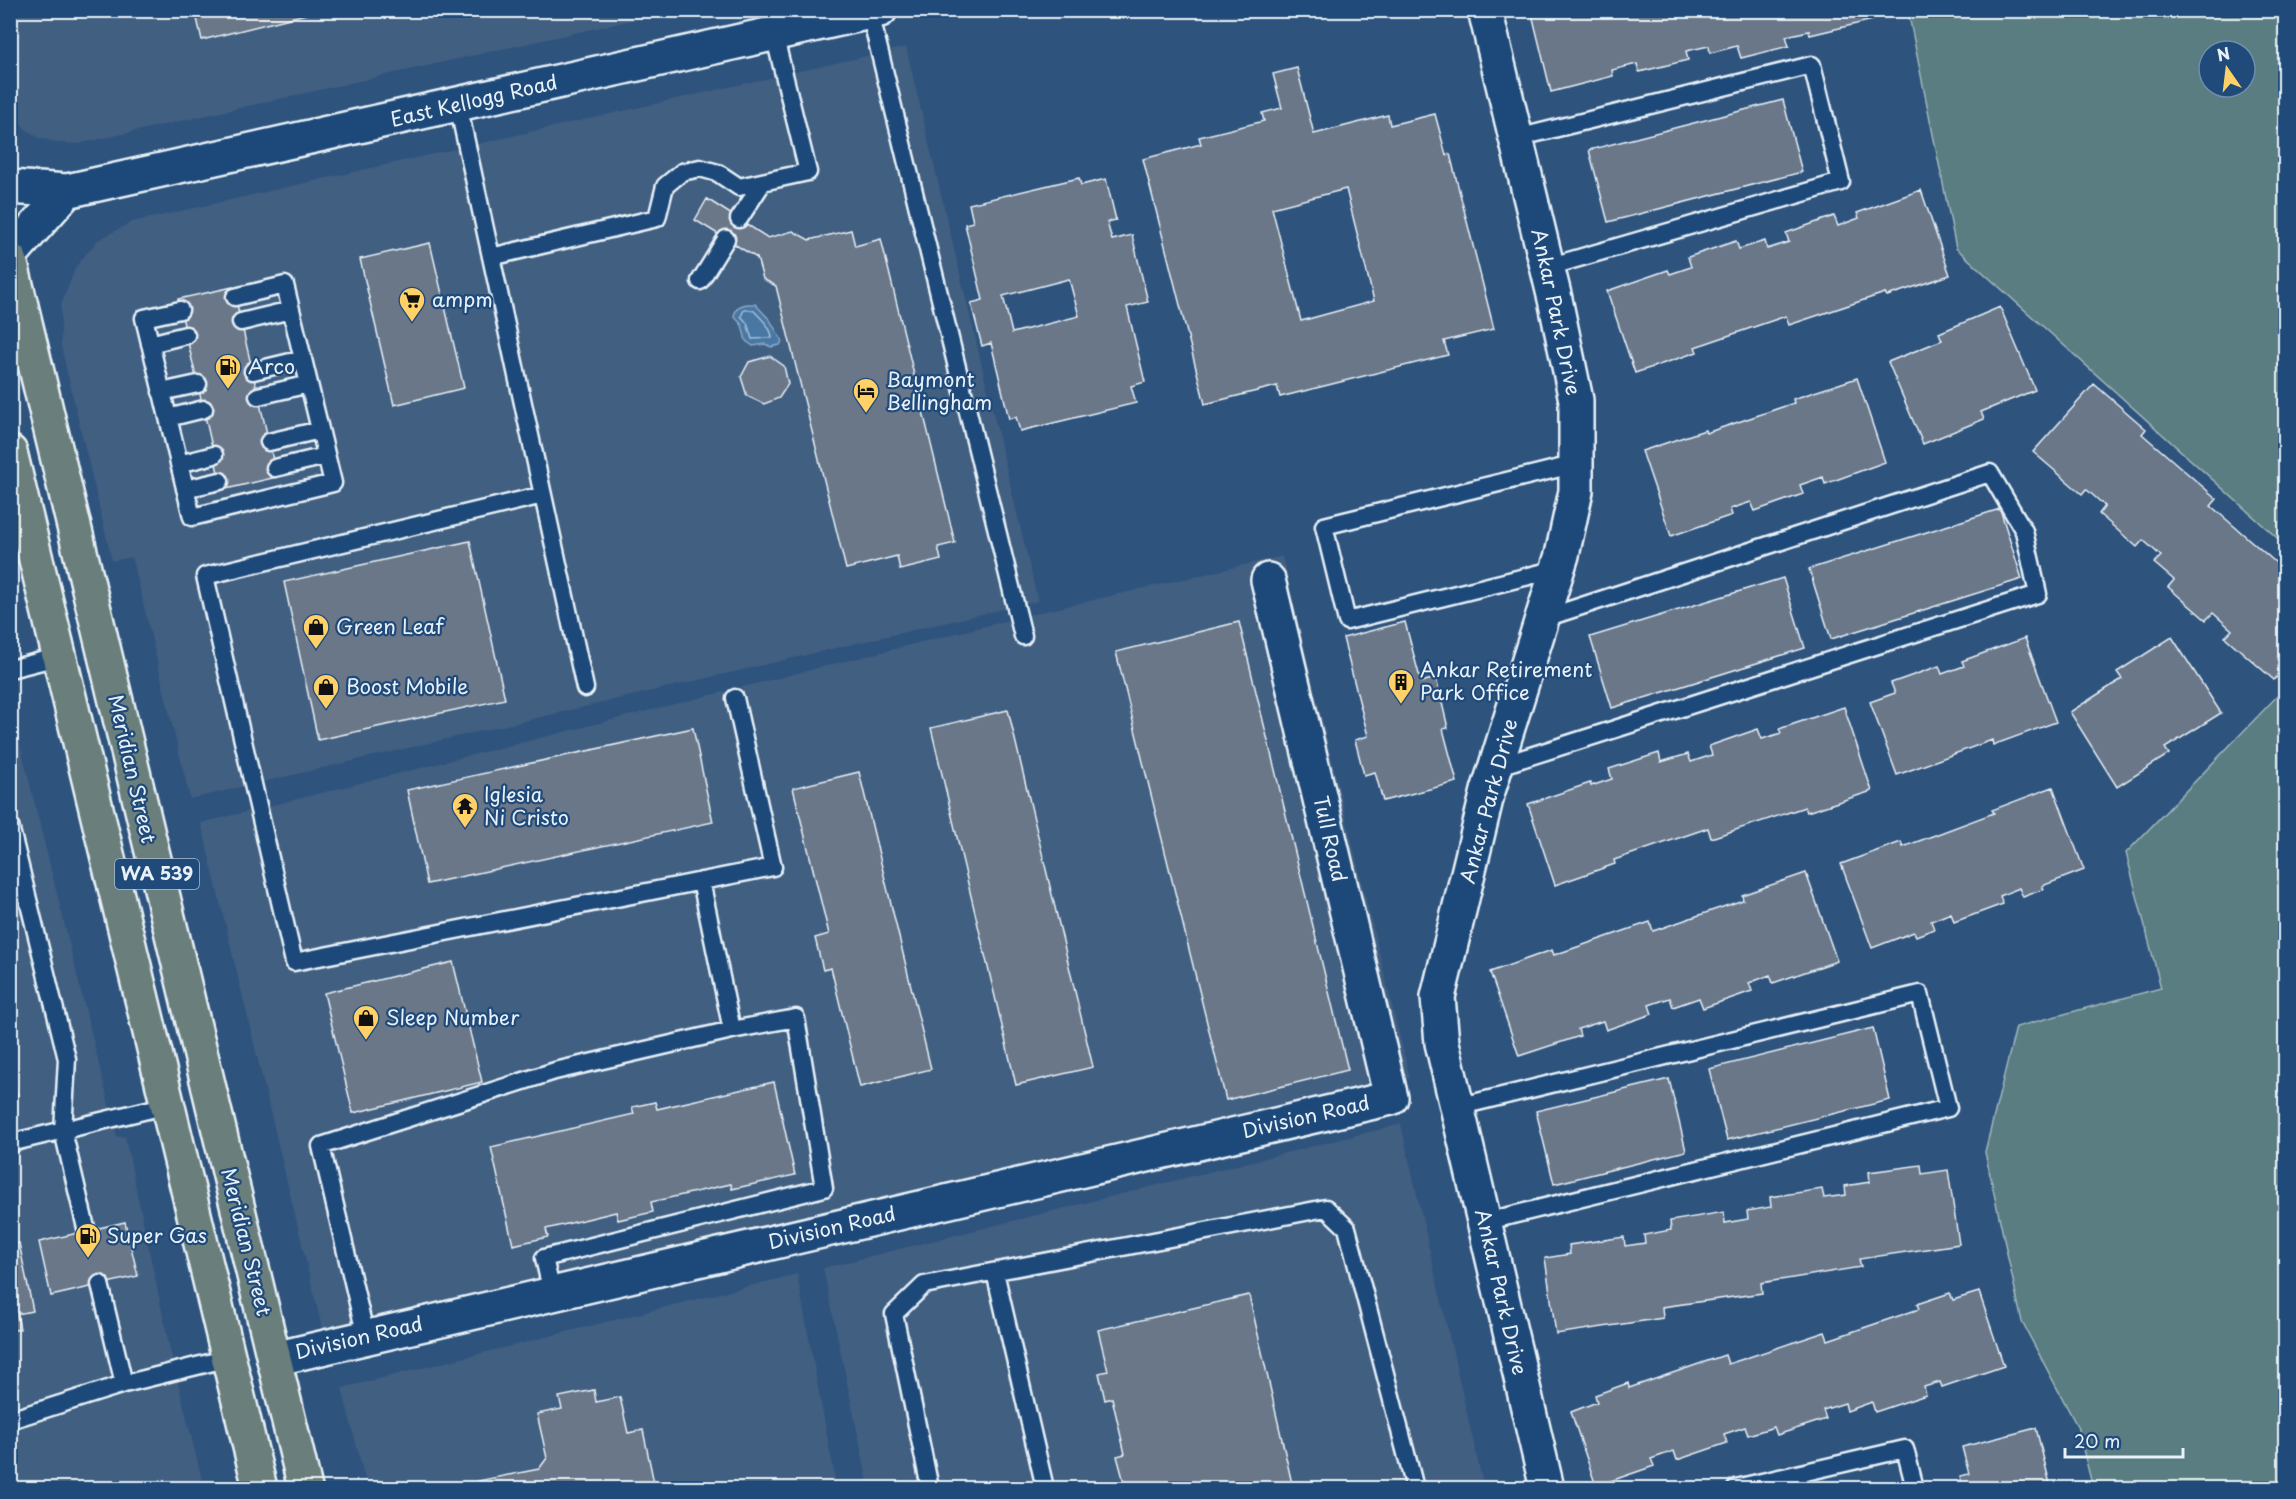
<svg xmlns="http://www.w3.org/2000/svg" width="2296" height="1499" viewBox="0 0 2296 1499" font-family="'Playpen Sans',sans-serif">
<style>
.built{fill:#405e81}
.green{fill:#5a7d82;stroke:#a1b7bd;stroke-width:1.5;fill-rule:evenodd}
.water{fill:#4877a4;stroke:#88a8c6;stroke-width:1.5}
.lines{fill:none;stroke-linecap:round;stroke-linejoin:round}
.shore{stroke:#a8c0d6;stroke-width:1.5}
.building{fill:#6a7789;stroke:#e8f1f8;stroke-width:1.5;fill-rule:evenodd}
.service-casing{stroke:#e8f1f8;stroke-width:21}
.minor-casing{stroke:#e8f1f8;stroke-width:38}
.tertiary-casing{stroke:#e8f1f8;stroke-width:38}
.trunk-casing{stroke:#e8f1f8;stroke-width:38}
.service{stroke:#1f4a7a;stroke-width:16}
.minor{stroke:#1f4a7a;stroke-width:33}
.tertiary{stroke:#1f4a7a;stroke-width:33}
.trunk{stroke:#6b7f7c;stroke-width:33}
.labels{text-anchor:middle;stroke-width:4.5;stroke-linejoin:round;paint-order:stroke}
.shield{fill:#1f4a7a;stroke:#acbfd2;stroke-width:1.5}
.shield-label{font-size:18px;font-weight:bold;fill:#e8f1f8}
.street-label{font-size:20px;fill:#e8f1f8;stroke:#1f4a7a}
.poi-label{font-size:20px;fill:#e8f1f8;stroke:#1f4a7a;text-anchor:start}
</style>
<rect width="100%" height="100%" fill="#2e537d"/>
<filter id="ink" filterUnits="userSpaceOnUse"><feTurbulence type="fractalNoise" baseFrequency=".0167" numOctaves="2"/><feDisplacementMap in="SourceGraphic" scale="12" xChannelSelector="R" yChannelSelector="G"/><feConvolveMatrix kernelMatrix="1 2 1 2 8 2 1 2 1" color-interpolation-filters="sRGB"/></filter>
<g filter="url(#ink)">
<path class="built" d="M 10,11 L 673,11 L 78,144 L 59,143 L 39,138 L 24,128 L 13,111 L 10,102 Z
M 906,47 L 1038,601 L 190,799 L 132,557 L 112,561 L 61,347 L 61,305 L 76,266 L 98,240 L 132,222 Z
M 1282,556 L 1410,1078 L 323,1332 L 201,823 L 1041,612 Z
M 10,703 L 117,1137 L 125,1136 L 170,1349 L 204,1488 L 11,1488 Z
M 1401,1124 L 1484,1488 L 869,1488 L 823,1268 Z
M 797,1274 L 837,1488 L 367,1488 L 342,1388 Z"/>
<path class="green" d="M 1908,11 L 2285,11 L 2285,545 L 1956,248 ZM 2209,51 L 2245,51 L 2245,87 L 2209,87 Z
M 2285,688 L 2285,1488 L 2093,1488 L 2077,1426 L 2022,1322 L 1985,1152 L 2016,1027 L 2161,988 L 2126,853 Z"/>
<path class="water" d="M 748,304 L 755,304 L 770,320 L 782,341 L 780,345 L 771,347 L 765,344 L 753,346 L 746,341 L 742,325 L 734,316 C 736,308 739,305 748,304 Z"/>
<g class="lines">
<path class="shore" d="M 744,310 L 753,310 C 760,317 772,328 772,338 L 752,339 L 747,323 L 741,316 Z"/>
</g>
<path class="building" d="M 195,10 L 322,10 L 202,40 Z
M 1531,10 L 1870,10 L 1873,20 L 1810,35 L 1809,31 L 1786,36 L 1789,46 L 1741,58 L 1737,46 L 1710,53 L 1709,46 L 1686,51 L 1688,60 L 1639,72 L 1637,64 L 1612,70 L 1613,76 L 1551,92 Z
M 1297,68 L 1314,134 L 1388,115 L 1390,125 L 1435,114 L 1446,155 L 1450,154 L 1494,329 L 1444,341 L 1448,355 L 1280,397 L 1277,386 L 1205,404 L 1143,159 L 1201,144 L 1199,137 L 1264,121 L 1262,113 L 1282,108 L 1273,74 ZM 1346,189 L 1374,301 L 1301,321 L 1272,208 Z
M 1783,100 L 1802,172 L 1608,222 L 1589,150 Z
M 1079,178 L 1081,185 L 1106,179 L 1116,220 L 1107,222 L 1112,240 L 1132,235 L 1148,302 L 1127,307 L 1145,382 L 1131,386 L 1136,403 L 1020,431 L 1016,417 L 1009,419 L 991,343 L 982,346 L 971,303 L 983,300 L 965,224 L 973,222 L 969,204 ZM 1069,279 L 1079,316 L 1012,333 L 1003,296 Z
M 1921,190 L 1950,275 L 1887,296 L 1885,293 L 1789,325 L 1786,316 L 1695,347 L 1697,352 L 1635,373 L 1607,291 L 1668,270 L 1670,274 L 1691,267 L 1688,257 L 1736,241 L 1739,249 L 1765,241 L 1767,249 L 1789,242 L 1786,233 L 1834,216 L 1838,226 L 1859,218 L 1857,213 Z
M 707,199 L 768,238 L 793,231 L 809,240 L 851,230 L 855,246 L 881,239 L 955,543 L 938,547 L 941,560 L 900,570 L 897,556 L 846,569 L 776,286 L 763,279 L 757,258 L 695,220 Z
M 430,243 L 464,388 L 394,405 L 360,259 Z
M 233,287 L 277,477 L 222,490 L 178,299 Z
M 2000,307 L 2035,390 L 1981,412 L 1984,419 L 1923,444 L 1888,362 L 1942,340 L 1939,333 Z
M 770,356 L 784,366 L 788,384 L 779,398 L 764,404 L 747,396 L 741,377 L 749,362 Z
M 1857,378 L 1885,462 L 1825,484 L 1823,477 L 1800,485 L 1803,494 L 1755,511 L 1751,502 L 1730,509 L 1732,515 L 1671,536 L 1642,451 L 1705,430 L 1706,433 L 1794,403 L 1793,399 Z
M 2094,384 L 2146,429 L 2142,434 L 2217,499 L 2211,506 L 2282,568 L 2286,567 L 2286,668 L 2274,680 L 2225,637 L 2232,630 L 2213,613 L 2206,620 L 2168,587 L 2174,580 L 2154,563 L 2161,556 L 2143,540 L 2137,547 L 2099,514 L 2105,506 L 2086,489 L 2082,494 L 2033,452 Z
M 2000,509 L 2022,579 L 1831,639 L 1809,569 Z
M 470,541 L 505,699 L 318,740 L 284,582 Z
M 1783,578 L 1805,648 L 1612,708 L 1590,637 Z
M 1239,622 L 1348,1070 L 1226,1100 L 1116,652 Z
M 1405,622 L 1421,682 L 1436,678 L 1448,728 L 1443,729 L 1457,782 L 1383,801 L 1375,772 L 1364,775 L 1355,740 L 1368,736 L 1343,638 Z
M 2172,637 L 2221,713 L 2165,748 L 2169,754 L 2117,787 L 2070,712 L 2122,679 L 2117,672 Z
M 2025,638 L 2056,722 L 1993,745 L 1992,740 L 1897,775 L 1870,702 L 1895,693 L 1891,683 L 1939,666 L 1942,674 L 1964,666 L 1962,661 Z
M 1844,707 L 1872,791 L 1807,812 L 1805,807 L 1711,838 L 1708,828 L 1614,860 L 1615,864 L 1555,885 L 1528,804 L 1590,783 L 1591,786 L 1612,779 L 1609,769 L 1659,753 L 1661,762 L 1688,754 L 1691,762 L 1712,755 L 1709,746 L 1758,729 L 1762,739 L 1781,733 L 1779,729 Z
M 1008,710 L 1093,1067 L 1016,1085 L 931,728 Z
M 693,728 L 713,822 L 427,884 L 407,790 Z
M 859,772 L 931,1069 L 860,1087 L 831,968 L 823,970 L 815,938 L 829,934 L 793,788 Z
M 2053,787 L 2084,870 L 2042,886 L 2044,889 L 2023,897 L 2019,888 L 2000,896 L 2003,904 L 1954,922 L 1951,913 L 1931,921 L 1934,929 L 1916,936 L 1914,932 L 1872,948 L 1841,864 L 1901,842 L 1903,847 L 1994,813 L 1992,810 Z
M 1806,873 L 1837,961 L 1773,983 L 1770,975 L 1749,983 L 1752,991 L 1703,1008 L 1699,998 L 1673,1007 L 1670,998 L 1649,1005 L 1652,1014 L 1606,1030 L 1603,1021 L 1578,1029 L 1580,1036 L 1519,1056 L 1490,972 L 1552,950 L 1554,955 L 1650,922 L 1653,931 L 1743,900 L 1742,895 Z
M 453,962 L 482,1082 L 353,1113 L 324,993 Z
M 1873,1028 L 1890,1100 L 1727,1140 L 1709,1069 Z
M 10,1068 L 18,1096 L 10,1098 Z
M 1669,1079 L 1686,1151 L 1554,1184 L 1536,1111 Z
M 774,1082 L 795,1175 L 732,1189 L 731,1184 L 651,1202 L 653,1212 L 618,1220 L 616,1212 L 546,1229 L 548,1237 L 513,1245 L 491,1147 L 634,1114 L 632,1107 L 655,1102 L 657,1109 Z
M 1921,1165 L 1922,1174 L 1948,1170 L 1959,1244 L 1859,1259 L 1861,1267 L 1761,1283 L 1762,1293 L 1662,1307 L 1663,1318 L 1556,1334 L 1545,1258 L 1570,1254 L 1569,1245 L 1624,1237 L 1625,1246 L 1645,1243 L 1644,1235 L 1671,1230 L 1670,1221 L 1724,1212 L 1725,1223 L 1748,1219 L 1747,1211 L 1771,1207 L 1770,1197 L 1822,1189 L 1824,1198 L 1846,1195 L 1845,1186 L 1870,1182 L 1869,1172 Z
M 125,1222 L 138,1276 L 51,1296 L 39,1242 Z
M 19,1243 L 33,1311 L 17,1314 L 20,1329 L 10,1331 L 10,1245 Z
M 1979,1292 L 2004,1366 L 1942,1387 L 1940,1382 L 1924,1387 L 1926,1395 L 1875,1412 L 1872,1402 L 1847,1411 L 1845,1403 L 1823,1410 L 1826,1419 L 1777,1435 L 1774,1427 L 1748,1435 L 1745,1427 L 1724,1434 L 1727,1443 L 1677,1460 L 1674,1451 L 1651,1459 L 1654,1466 L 1596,1486 L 1571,1412 L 1597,1402 L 1595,1395 L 1628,1383 L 1629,1388 L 1725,1355 L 1728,1364 L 1825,1332 L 1828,1340 L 1919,1309 L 1917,1304 L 1950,1293 L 1953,1300 Z
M 1249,1295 L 1293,1488 L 1134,1488 L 1132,1482 L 1124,1482 L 1117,1456 L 1125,1454 L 1112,1398 L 1105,1400 L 1099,1373 L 1108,1371 L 1098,1330 Z
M 594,1390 L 596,1402 L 620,1397 L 628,1433 L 643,1430 L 655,1488 L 480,1488 L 478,1481 L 539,1469 L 547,1458 L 537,1414 L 562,1409 L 559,1397 Z
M 2036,1428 L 2051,1488 L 1963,1488 L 1960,1476 L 1969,1474 L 1962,1447 Z"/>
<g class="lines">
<g class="service-casing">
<path id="service" d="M 870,13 L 1023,636
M 458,105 L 585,688
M 1517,138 L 1812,65 L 1841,182 L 1548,267
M 739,219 L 763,182
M 491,257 L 657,218 L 665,186 L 682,172 L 700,168 L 718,173 L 739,187 L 808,172 L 774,34
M 700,281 L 726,239
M 180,310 L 144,318 L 192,517 L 333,483 L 285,285 L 235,297
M 241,322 L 291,310
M 150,344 L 186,335
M 253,371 L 303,359
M 161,392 L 198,384
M 258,396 L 309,384
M 168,418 L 204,409
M 269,442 L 320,430
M 179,464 L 214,455
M 275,468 L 326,456
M 185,489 L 220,481
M 543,495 L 205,576 L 294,962 L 773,867 L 735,698
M 1557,569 L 1347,621 L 1324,526 L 1576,464
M 10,669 L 61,656
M 1496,767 L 2038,594 L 2024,531 L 1990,473 L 1542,619
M 10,826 L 67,1059 L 63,1131 L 86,1228
M 1457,1107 L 1920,994 L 1948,1108 L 1484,1222
M 10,1143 L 168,1105
M 995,1272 L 1045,1488
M 100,1284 L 124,1384
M 552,1293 L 544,1258 L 824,1188 L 796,1018 L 732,1030 L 701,881
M 366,1337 L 321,1146 L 555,1071 L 732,1030
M 10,1420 L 124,1384 L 229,1358
M 930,1488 L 894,1314 L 924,1285 L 1326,1208 L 1347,1228 L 1415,1488
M 1736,1488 L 1905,1449 L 1915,1488"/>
</g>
<g class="minor-casing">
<path id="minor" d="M 1485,10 L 1555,299 L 1576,400 L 1576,491 L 1562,555 L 1488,791 L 1438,997 L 1442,1043 L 1547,1488
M 274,1359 L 1391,1098 L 1268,580"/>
</g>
<g class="tertiary-casing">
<path id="tertiary" d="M 10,187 L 67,191 L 880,10
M 10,255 L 67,191"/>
</g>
<g class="trunk-casing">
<path id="trunk" d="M 10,260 L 305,1488
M 10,452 L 260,1488"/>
</g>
<use href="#service" class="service"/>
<use href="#minor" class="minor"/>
<use href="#tertiary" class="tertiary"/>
<use href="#trunk" class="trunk"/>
</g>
</g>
<defs>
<g id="supermarket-pin" transform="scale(1.35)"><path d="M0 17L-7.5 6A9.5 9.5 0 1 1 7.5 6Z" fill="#ffd166" stroke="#1f4a7a"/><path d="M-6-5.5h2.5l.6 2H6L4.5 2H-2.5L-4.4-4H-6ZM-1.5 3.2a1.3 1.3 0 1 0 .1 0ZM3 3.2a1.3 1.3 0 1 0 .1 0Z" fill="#111"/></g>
<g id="fuel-pin" transform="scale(1.35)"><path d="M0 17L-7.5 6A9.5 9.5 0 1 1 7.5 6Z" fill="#ffd166" stroke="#1f4a7a"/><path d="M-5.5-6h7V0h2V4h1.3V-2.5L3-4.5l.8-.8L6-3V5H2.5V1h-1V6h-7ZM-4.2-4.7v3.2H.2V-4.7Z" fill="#111"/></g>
<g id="hotel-pin" transform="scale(1.35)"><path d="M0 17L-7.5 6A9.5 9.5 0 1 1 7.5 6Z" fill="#ffd166" stroke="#1f4a7a"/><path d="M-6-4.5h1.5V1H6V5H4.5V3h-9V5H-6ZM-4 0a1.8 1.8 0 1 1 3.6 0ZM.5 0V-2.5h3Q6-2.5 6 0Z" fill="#111"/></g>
<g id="shop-pin" transform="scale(1.35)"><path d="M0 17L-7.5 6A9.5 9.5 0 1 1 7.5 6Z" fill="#ffd166" stroke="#1f4a7a"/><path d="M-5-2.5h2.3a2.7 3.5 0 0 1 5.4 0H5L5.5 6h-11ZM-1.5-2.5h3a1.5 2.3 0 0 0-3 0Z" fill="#111"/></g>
<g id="building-pin" transform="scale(1.35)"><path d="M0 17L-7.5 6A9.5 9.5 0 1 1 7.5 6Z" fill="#ffd166" stroke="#1f4a7a"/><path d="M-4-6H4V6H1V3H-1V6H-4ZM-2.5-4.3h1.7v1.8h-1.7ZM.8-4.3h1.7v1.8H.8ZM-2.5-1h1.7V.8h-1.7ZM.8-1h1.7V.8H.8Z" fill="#111"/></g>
<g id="temple-pin" transform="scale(1.35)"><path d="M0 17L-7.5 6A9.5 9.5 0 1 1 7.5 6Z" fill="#ffd166" stroke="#1f4a7a"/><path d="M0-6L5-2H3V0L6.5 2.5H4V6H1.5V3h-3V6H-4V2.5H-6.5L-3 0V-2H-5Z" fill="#111"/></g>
</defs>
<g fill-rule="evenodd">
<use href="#supermarket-pin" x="412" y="300"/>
<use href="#fuel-pin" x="228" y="367"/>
<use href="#hotel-pin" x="866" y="391"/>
<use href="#shop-pin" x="316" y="627"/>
<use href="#building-pin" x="1401" y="682"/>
<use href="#shop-pin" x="326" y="687"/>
<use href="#temple-pin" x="465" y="806"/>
<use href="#shop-pin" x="366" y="1018"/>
<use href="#fuel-pin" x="88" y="1236"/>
</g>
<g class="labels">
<rect class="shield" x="115" y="859" width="84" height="30" rx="4.5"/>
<g class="shield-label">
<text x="157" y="880">WA 539</text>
</g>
<g class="street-label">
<text transform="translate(474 101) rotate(-13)" y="7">East Kellogg Road</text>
<text transform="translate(1556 312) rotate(78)" y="7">Ankar Park Drive</text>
<text transform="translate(132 769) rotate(77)" y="7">Meridian Street</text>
<text transform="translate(1489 801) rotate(-75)" y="7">Ankar Park Drive</text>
<text transform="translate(1330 839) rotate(77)" y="7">Tull Road</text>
<text transform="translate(1306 1117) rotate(-13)" y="7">Division Road</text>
<text transform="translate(832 1228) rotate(-13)" y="7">Division Road</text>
<text transform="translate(246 1242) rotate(76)" y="7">Meridian Street</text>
<text transform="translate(1501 1292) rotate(77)" y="7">Ankar Park Drive</text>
<text transform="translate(359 1338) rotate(-13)" y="7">Division Road</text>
</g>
<g class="poi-label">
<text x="432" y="307">ampm</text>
<text x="248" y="374">Arco</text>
<text x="886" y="387">Baymont<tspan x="886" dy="23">Bellingham</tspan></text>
<text x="336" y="634">Green Leaf</text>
<text x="1420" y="677">Ankar Retirement<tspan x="1420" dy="23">Park Office</tspan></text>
<text x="346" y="694">Boost Mobile</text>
<text x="484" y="802">Iglesia<tspan x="484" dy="23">Ni Cristo</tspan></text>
<text x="386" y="1025">Sleep Number</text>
<text x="107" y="1243">Super Gas</text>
</g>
</g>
<rect width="2296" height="1499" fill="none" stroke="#1f4a7a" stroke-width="36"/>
<rect x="18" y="18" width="2260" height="1463" fill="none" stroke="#e8f1f8" stroke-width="2" filter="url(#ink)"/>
<g transform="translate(2227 69) rotate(346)"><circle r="28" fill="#1f4a7a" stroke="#6f8dac" stroke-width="1.5"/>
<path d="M0-4.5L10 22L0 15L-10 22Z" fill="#ffd166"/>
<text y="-9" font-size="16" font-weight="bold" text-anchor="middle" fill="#e8f1f8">N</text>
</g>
<path d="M2065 1448v9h118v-9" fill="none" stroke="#e8f1f8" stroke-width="3"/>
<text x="2074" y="1448" font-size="18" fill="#e8f1f8" stroke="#1f4a7a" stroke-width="4.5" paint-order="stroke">20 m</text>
</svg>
